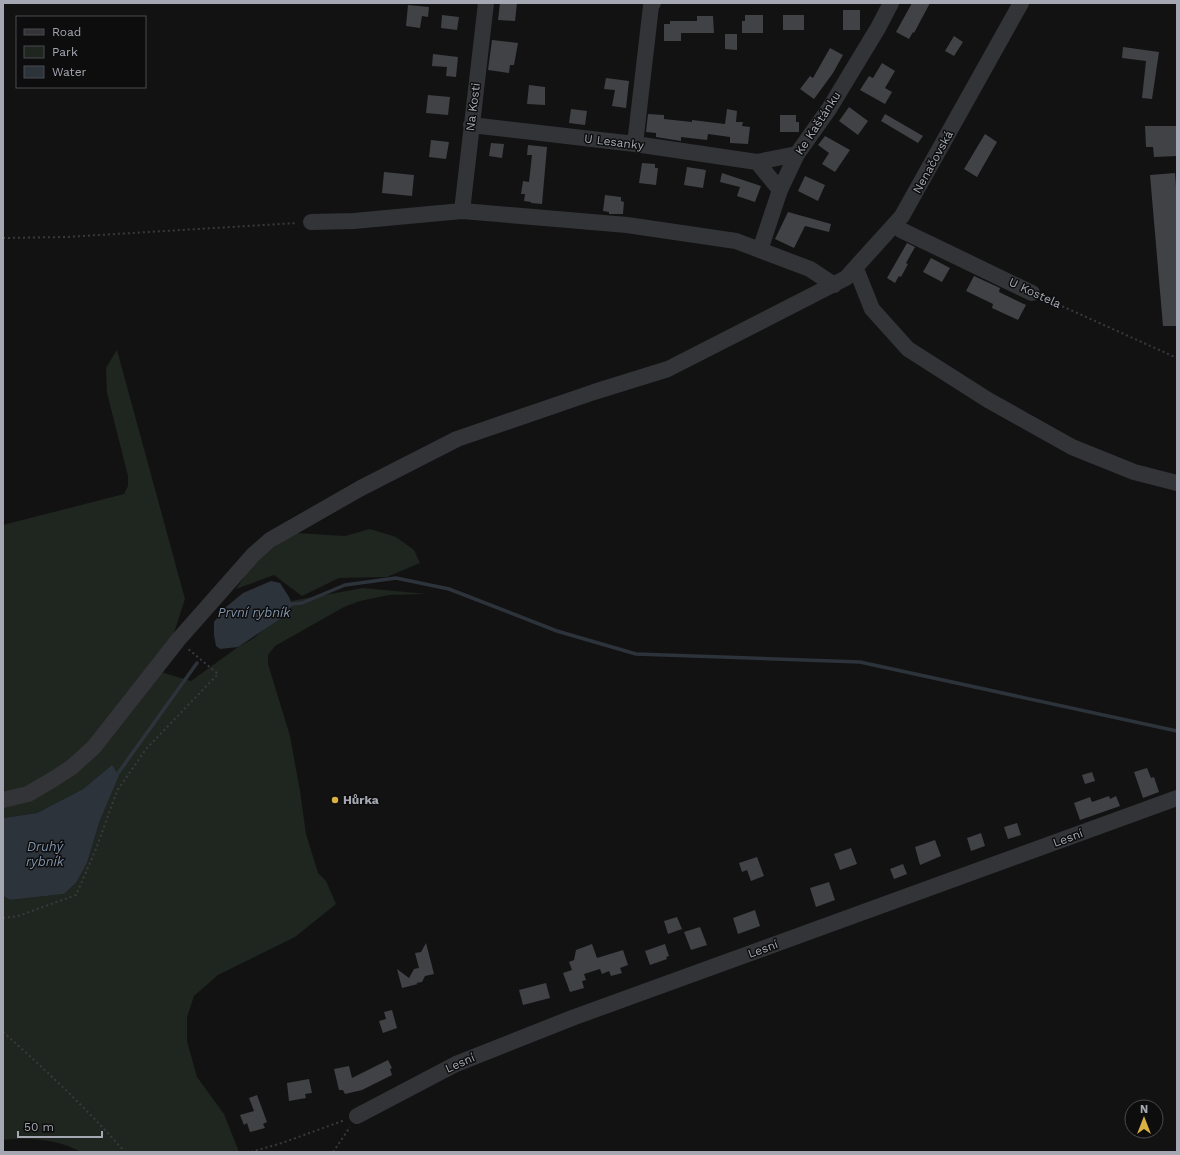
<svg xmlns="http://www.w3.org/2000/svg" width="1180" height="1155" viewBox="0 0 1180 1155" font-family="'Work Sans',sans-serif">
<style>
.green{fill:#1f251f}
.water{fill:#2d333a}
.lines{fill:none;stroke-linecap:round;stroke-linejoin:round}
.stream{stroke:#2d333a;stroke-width:3.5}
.building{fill:#414246}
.path{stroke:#393a3e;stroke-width:2;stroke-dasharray:2 3;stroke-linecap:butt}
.minor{stroke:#333437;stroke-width:16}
.poi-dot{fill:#dab143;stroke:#0d0d0e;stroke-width:1.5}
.labels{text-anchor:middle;stroke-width:3;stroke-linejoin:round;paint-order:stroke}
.street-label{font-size:12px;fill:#a5a8b2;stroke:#0d0d0e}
.poi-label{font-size:12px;font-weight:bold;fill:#a5a8b2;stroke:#0d0d0e;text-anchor:start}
.water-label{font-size:13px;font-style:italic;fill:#8093a9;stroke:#0d0d0e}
</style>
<rect width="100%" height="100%" fill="#121213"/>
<path class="green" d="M 118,348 L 117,350 L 185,599 L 173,636 L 89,742 L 68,761 L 26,788 L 3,793 L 3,525 L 124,494 L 128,486 L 128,476 L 107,393 L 106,368 Z
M 370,529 L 396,537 L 414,550 L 420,563 L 387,577 L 339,578 L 302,596 L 274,575 L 236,589 L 252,566 L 277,545 L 297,533 L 345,536 Z
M 363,588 L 427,594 L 389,595 L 360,601 L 344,607 L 275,646 L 268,655 L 268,664 L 290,736 L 300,791 L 306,834 L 318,873 L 326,881 L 336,904 L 295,937 L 218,975 L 194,996 L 187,1017 L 187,1041 L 197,1077 L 224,1114 L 239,1152 L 81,1152 C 57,1139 29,1137 3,1140 L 3,896 L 10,900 L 64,894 L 76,883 L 87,863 L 99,823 L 118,778 L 118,774 L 111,766 L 83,789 L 37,813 L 3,818 L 3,807 L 31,800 L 161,672 L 191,681 L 238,647 L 254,638 L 292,604 L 291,601 Z"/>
<path class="water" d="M 271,581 L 280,583 L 289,597 L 292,604 L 286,615 L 238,647 L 220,649 L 216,646 L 214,635 L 214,622 L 226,607 L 243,593 Z
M 112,765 L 118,774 L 118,778 L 99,823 L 87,863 L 76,883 L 64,894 L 10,900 L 3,896 L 3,818 L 37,813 L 83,789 Z"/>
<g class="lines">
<path class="stream" d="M 289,606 L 292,604 L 302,603 L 345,585 L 396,578 L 449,589 L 557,631 L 636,654 L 860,662 L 1177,731
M 116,776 L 197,663"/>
</g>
<path class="building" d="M 500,3 L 517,3 L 515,21 L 498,20 Z
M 912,3 L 930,3 L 914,33 L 913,32 L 909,39 L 896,32 Z
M 408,5 L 429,7 L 428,17 L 422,16 L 420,28 L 406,26 Z
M 843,10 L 860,10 L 860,30 L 843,30 Z
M 442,15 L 459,17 L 457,30 L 441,28 Z
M 745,15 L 763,15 L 763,33 L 742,33 L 742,21 L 745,21 Z
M 783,15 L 804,15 L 804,30 L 783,30 Z
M 697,16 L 713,16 L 714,33 L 681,33 L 681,41 L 664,41 L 664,24 L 670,24 L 670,21 L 697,21 Z
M 725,34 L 737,34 L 737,50 L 725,49 Z
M 954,36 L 963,42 L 954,56 L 945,51 Z
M 492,40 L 518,43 L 514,65 L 510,65 L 509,73 L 488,70 Z
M 1123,47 L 1159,52 L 1152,99 L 1142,98 L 1146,61 L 1122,58 Z
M 830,48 L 843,55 L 833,73 L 814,99 L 800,89 L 810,76 L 813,78 Z
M 433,54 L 458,57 L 456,77 L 446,76 L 447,67 L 432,66 Z
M 882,63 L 895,71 L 885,88 L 892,92 L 885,104 L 860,90 L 869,76 L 873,78 Z
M 606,78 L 629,81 L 626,108 L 612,106 L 615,90 L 604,89 Z
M 529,85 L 545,87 L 545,105 L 527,104 Z
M 428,95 L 450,97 L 448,115 L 426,113 Z
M 849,107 L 868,121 L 858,135 L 839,121 Z
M 571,109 L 587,111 L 585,125 L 569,123 Z
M 727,109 L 737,111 L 736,122 L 743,122 L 742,126 L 750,127 L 748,144 L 730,143 L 730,137 L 708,134 L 707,140 L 681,137 L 681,141 L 656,137 L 656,133 L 646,132 L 648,114 L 664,115 L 664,119 L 692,122 L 692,120 L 725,124 Z
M 885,114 L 923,136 L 918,143 L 881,121 Z
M 780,115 L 796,115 L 796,122 L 799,122 L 799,132 L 780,132 Z
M 1145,126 L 1177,126 L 1177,156 L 1154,157 L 1153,147 L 1146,147 Z
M 985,134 L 997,142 L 977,177 L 964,169 Z
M 825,136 L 850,150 L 835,172 L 822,164 L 829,153 L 818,145 Z
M 431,140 L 449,142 L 446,159 L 429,157 Z
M 491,143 L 504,144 L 502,158 L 489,156 Z
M 528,145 L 547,147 L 542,204 L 531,203 L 531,202 L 524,201 L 525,194 L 521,194 L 523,181 L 529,182 L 532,155 L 527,155 Z
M 642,163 L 655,164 L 655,168 L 658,168 L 656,185 L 639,183 Z
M 687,167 L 706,170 L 703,188 L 684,185 Z
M 384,172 L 414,175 L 412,196 L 382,193 Z
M 722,173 L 761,186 L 755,202 L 737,196 L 740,187 L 720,182 Z
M 1175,173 L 1177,200 L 1177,326 L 1163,326 L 1150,175 Z
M 805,176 L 825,185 L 818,201 L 798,191 Z
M 605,195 L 621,197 L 621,201 L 624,202 L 623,214 L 609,214 L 609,212 L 603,211 Z
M 788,212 L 831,224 L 829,232 L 805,226 L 794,248 L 775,239 Z
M 907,243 L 915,247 L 906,263 L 908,264 L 901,277 L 899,276 L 895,283 L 887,278 Z
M 931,258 L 950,268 L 942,282 L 923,272 Z
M 974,276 L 1000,288 L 999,292 L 1026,305 L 1018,320 L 992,308 L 993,304 L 966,291 Z
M 1147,768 L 1151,778 L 1154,777 L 1159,792 L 1143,798 L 1134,772 Z
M 1092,772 L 1095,781 L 1085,784 L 1082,775 Z
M 1109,796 L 1110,799 L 1116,796 L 1120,806 L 1080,820 L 1074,803 L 1090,797 L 1092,802 Z
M 1017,823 L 1021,835 L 1008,839 L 1004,827 Z
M 981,833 L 985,846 L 971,851 L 967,838 Z
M 935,840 L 941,856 L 920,865 L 915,847 Z
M 851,848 L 857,864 L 840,870 L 834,854 Z
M 757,857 L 764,876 L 751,881 L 747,870 L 742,872 L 739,863 Z
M 903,864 L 907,874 L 894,879 L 890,869 Z
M 829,882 L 835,900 L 816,907 L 810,888 Z
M 755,910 L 760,926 L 738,934 L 733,918 Z
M 677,917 L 682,929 L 668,934 L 664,921 Z
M 700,927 L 707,945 L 691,950 L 684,932 Z
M 426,943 L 434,974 L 425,976 L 422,982 L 416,983 L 418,984 L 402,988 L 397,969 L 409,978 L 414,969 L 419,968 L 415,953 L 421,952 Z
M 592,944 L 597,958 L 623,950 L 628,965 L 620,968 L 622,973 L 611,976 L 609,971 L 602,974 L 600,969 L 584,974 L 586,980 L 582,981 L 584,988 L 570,992 L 563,973 L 572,970 L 569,962 L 574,960 L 576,950 Z
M 665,944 L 669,956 L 666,957 L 667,959 L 650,965 L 645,951 Z
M 546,983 L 550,998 L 523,1005 L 519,990 Z
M 392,1010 L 397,1028 L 383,1033 L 379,1021 L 386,1019 L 384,1012 Z
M 388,1060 L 392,1068 L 390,1069 L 392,1075 L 362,1090 L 345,1094 L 343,1090 L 339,1090 L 334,1069 L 349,1066 L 352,1078 Z
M 309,1079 L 312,1093 L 305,1094 L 306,1098 L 289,1101 L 287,1083 Z
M 257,1095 L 267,1122 L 263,1124 L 265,1128 L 250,1132 L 247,1123 L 244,1125 L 240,1115 L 254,1111 L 249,1098 Z"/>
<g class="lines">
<path class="path" d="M 3,238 L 66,237 L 297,223
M 1044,298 L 1177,358
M 3,918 L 18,916 L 76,895 L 96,849 L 117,791 L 146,749 L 218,674 L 187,648
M 3,1032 C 46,1070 87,1109 125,1152
M 251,1152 L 282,1143 L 345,1120
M 333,1152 L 350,1127"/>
<path class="minor" d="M 471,125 L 635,144 L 757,162 L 797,154
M 635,144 L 651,6 L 653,3
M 757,162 L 780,190
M 462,211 L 486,3
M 311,222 L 354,221 L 462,211 L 627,225 L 736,241 L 810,269 L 834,285
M 896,224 L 901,230 L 1032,293
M 760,250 L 780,190 L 797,154 L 829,109 L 878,28 L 891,3
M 856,269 L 872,309 L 908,349 L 988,400 L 1072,447 L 1134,472 L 1177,483
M 3,800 L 28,794 L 52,780 L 72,767 L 94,747 L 178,640 L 253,555 L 270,540 L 361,488 L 457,439 L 594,392 L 668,369 L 846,278 L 902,216 L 1021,3
M 357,1116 L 456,1064 L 572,1018 L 1177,798"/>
</g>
<circle class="poi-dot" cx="335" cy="800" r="4"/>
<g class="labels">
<g class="street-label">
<text transform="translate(473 107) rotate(-83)" y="4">Na Kosti</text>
<text transform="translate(818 123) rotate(-57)" y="4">Ke Kaštánku</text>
<text transform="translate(614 142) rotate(7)" y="4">U Lesanky</text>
<text transform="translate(933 162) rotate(-61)" y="4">Nenačovská</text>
<text transform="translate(1035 293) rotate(25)" y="4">U Kostela</text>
<text transform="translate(1068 838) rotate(-20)" y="4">Lesní</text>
<text transform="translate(763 949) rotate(-20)" y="4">Lesní</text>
<text transform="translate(460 1063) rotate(-24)" y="4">Lesní</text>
</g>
<g class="poi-label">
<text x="343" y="804">Hůrka</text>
</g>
<g class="water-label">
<text x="254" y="617">První rybník</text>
<text x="45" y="851">Druhý<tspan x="45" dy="15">rybník</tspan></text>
</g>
</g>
<rect width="1180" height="1155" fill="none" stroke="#a5a8b2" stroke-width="8"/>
<rect x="16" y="16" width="130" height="72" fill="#0d0d0e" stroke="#4a4b50"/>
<rect x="24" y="29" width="20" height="6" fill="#333437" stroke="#4a4b50"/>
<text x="52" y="36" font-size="12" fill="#a5a8b2">Road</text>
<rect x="24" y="46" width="20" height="12" fill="#1f251f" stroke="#4a4b50"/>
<text x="52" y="56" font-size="12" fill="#a5a8b2">Park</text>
<rect x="24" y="66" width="20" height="12" fill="#2d333a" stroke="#4a4b50"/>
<text x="52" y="76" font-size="12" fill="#a5a8b2">Water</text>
<g transform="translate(1144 1119)"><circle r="19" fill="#0d0d0e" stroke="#4a4b50"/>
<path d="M0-3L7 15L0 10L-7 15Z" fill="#dab143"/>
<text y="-6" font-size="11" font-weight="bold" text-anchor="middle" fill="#a5a8b2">N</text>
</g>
<path d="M18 1131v6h84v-6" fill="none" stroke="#a5a8b2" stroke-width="2"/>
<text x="24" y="1131" font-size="12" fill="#a5a8b2" stroke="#0d0d0e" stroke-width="3" paint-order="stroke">50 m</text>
</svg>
